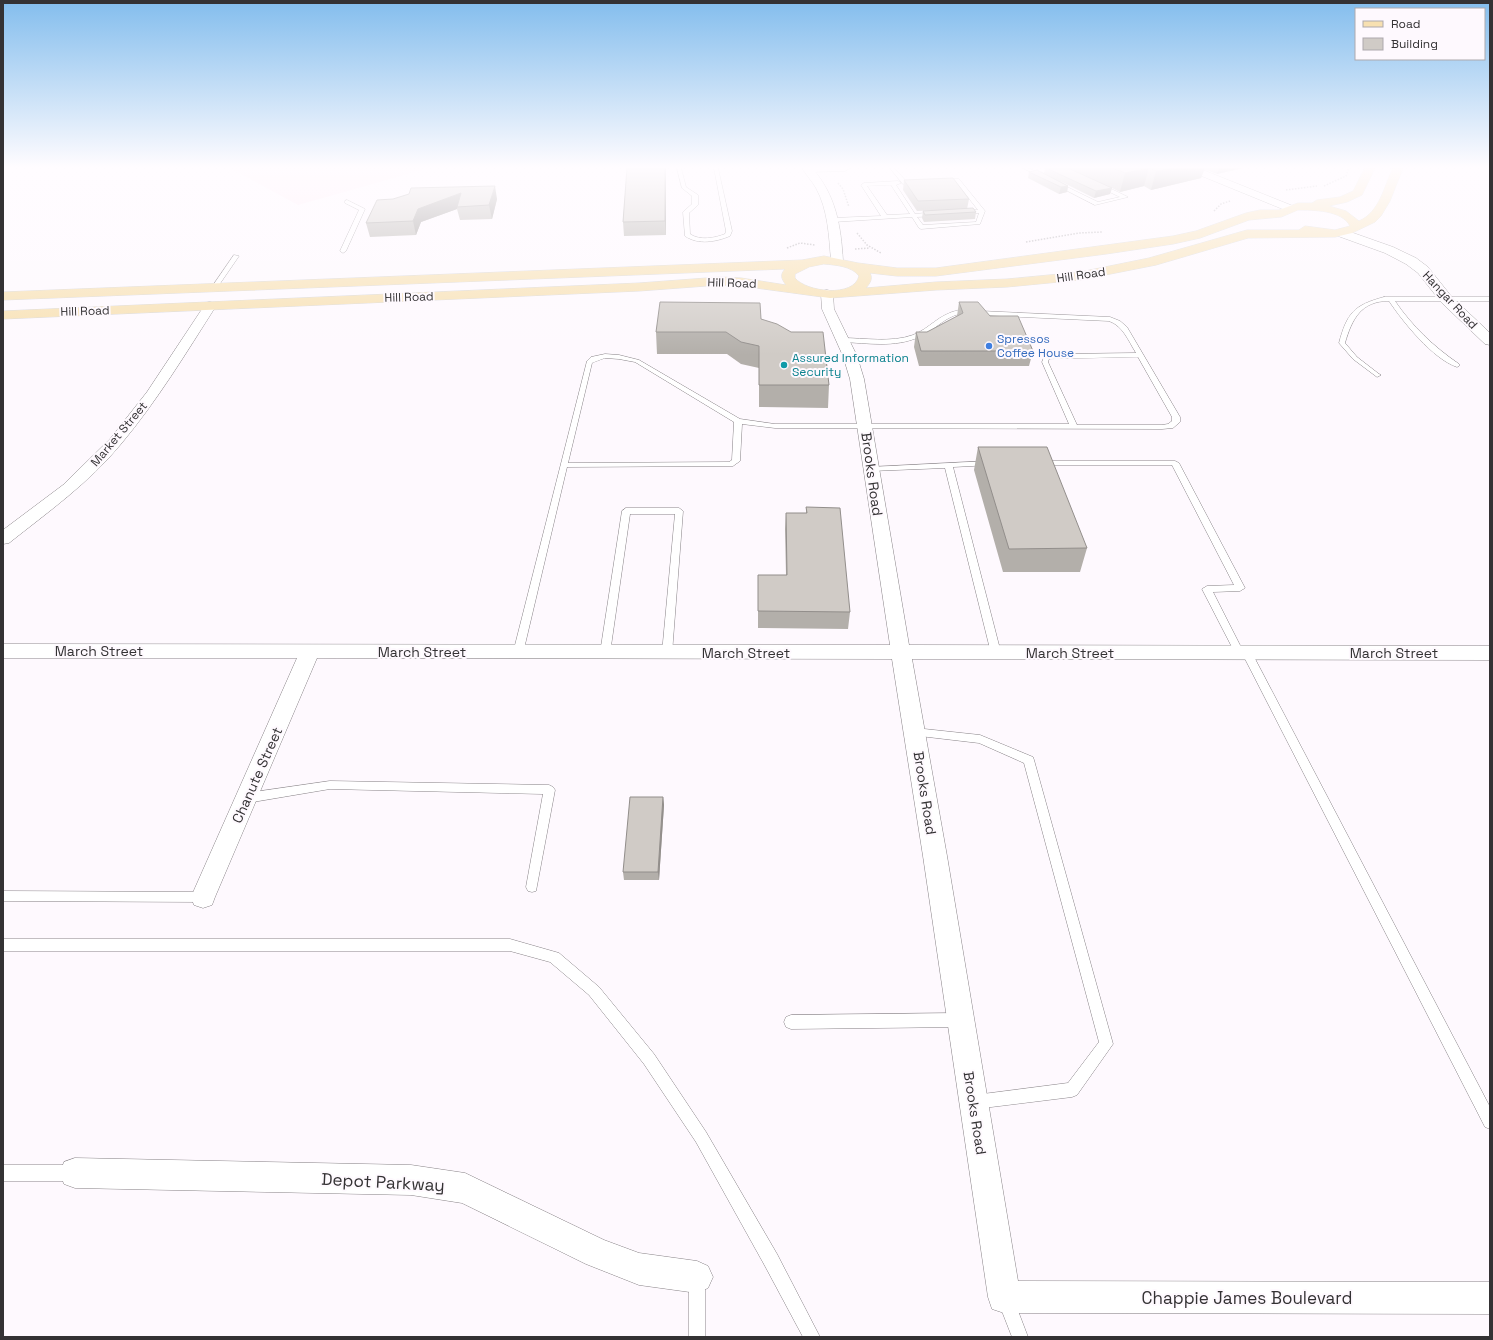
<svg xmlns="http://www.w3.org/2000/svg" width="1493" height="1340" viewBox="0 0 1493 1340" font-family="'Space Grotesk',sans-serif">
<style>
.industrial{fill:#feebf5}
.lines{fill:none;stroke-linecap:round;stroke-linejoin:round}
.service-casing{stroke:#888387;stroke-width:1}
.minor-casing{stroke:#888387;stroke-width:1}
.tertiary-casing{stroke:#888387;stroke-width:1}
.primary-casing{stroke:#d6d6d6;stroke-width:1}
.path{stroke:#b6b2b6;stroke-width:1.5;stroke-dasharray:1.5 1.5;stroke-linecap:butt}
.service{fill:#fff;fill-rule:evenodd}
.minor{fill:#fff;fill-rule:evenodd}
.tertiary{fill:#fff;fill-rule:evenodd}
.primary{fill:#f7e0b1;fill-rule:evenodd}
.wall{fill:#b3afaa}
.shaded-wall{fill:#928e8b}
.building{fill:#d0cbc6;stroke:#928e8b}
.shop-dot{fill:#3f7fe0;stroke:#fef9fe;stroke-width:1.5}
.culture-dot{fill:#0f9aa8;stroke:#fef9fe;stroke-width:1.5}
.labels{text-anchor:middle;stroke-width:4;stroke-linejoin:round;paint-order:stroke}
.far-street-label{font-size:12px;fill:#343234;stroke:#fef9fe}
.far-shop-label{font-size:12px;fill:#366cbe;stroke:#fef9fe;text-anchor:start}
.far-culture-label{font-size:12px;fill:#0d838f;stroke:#fef9fe;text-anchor:start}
.street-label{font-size:14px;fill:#343234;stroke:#fef9fe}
.near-street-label{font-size:17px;fill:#343234;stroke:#fef9fe}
</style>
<rect width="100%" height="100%" fill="#fef9fe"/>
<path class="industrial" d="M 230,168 L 429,168 L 298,205 Z"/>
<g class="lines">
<g class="service-casing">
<path id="service" d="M 677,168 L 681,168 L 686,187 L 698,195 L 698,205 L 689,213 L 690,234 C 700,241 715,238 725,234 L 726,231 L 714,168 L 718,168 L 732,231 L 730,236 C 716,242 698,245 685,236 L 683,212 L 692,204 L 692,196 L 682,188 Z
M 890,168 L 894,168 L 906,181 L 917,180 L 920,182 L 903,184 Z
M 1023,168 L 1028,168 L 1098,202 L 1120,197 L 1097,186 L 1096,185 L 1099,183 L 1128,197 L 1095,205 Z
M 943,179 L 959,179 L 985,211 L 980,224 L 921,229 L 919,228 L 912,217 L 833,222 L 830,220 L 833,218 L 881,216 L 861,185 L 864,183 L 898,181 L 901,183 L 896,185 L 915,214 L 935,212 L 938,214 L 935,216 L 917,217 L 923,225 L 976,222 L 979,213 L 963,214 L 960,212 L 963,210 L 978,210 L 956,182 L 941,182 L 940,181 ZM 891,185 L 910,214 L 887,215 L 867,186 Z
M 347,200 L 365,209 L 346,251 L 343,253 L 340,251 L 359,210 L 345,203 L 345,201 Z
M 234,255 L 239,256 L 217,288 L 213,288 L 212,287 Z
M 1384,297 L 1490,297 L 1490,301 L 1395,301 C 1412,326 1434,347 1459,364 L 1459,366 L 1457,367 C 1433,359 1403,322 1389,301 C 1361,301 1352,319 1345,343 L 1357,357 L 1379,374 L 1381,375 L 1377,377 L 1353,359 L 1339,343 C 1347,313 1354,305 1384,297 Z
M 959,310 L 1110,317 L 1120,321 L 1127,327 L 1180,417 L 1180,422 L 1173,428 L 1162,429 L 775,428 L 742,424 L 740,461 L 733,466 L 567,467 L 523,653 L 521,655 L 515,655 L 513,653 L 587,361 L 591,357 L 605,354 L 619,355 L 639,360 L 740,419 L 775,424 L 1069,424 L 1042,362 L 1044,357 L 1055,354 L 1136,353 C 1128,340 1123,326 1109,321 L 959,314 C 943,318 934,331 919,337 C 895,348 867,343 842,342 L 839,340 L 842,338 C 865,338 891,343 913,335 C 931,328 937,315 959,310 ZM 1138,357 L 1172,417 L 1172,421 L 1168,424 L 1162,425 L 1077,425 L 1048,362 L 1049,359 ZM 605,358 L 619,359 L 635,362 L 734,422 L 732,460 L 729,462 L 568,463 L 592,363 Z
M 989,461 L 993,463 L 992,465 L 953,467 L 1001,653 L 996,656 L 991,653 L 945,468 L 871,471 L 867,469 L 871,467 Z
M 1038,461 L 1175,461 L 1179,463 L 1245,588 L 1240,591 L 1213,592 L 1243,651 L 1247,650 L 1252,653 L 1490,1107 L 1490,1129 L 1485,1127 L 1243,655 L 1239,656 L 1236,655 L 1202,589 L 1207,586 L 1234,585 L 1172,465 L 1038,465 Z
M 626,508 L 679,508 L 683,511 L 672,653 L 667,656 L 662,653 L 675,514 L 630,514 L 610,653 L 605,656 L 600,653 L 622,511 Z
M 915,728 L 980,735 L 1033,757 L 1034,760 L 1113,1044 L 1077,1095 L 1072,1097 L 975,1109 L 970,1107 L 968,1102 L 970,1097 L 975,1095 L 1068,1083 L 1099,1042 L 1024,763 L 979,743 L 911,735 L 910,732 L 911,729 Z
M 330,781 L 549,785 L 553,787 L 555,790 L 536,891 L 532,892 L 528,891 L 526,887 L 543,794 L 330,789 L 247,803 L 243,801 L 241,798 L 243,795 L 247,793 Z
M 3,891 L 203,892 L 207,893 L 209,897 L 207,901 L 203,902 L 3,901 Z
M 3,939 L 510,939 L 559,953 L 599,987 L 654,1054 L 706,1132 L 777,1254 L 820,1337 L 803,1337 L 765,1266 L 696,1142 L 644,1064 L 589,995 L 550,962 L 510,951 L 3,951 Z
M 961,1013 L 966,1015 L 968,1020 L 966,1025 L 961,1027 L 791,1029 L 786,1027 L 784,1022 L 786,1017 L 791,1015 Z
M 3,1165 L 73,1165 L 78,1168 L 81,1173 L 78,1178 L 73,1181 L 3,1181 Z
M 697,1271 L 703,1273 L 705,1279 L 705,1337 L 689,1337 L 689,1279 L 691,1273 Z
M 1006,1293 L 1012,1295 L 1028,1337 L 1012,1337 L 998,1301 L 1000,1295 Z"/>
</g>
<g class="minor-casing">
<path id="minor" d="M 805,168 L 850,168 L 845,171 L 809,172 L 805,171 L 804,169 Z
M 1186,168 L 1198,168 L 1293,206 L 1294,208 L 1293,210 L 1285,210 L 1187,170 Z
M 827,290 L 831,291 L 833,294 L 834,309 L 857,356 L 864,379 L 909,645 L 1490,646 L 1490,660 L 912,659 L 947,856 L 1018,1281 L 1490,1282 L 1490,1314 L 1004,1313 L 992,1309 L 988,1297 L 923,856 L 892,659 L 317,658 L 215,897 L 212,905 L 203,908 L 194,905 L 191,897 L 297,658 L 3,658 L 3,644 L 890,645 L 850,379 L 843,356 L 822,309 L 821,294 L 823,291 Z
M 210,302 L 214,303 L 216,306 C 186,353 157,401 121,444 C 89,483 48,512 9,543 L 3,544 L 3,530 L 63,485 L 110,439 L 147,392 L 206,303 Z
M 75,1158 L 411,1165 L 465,1173 L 604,1240 L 639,1253 L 697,1261 L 708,1266 L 713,1277 L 708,1288 L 697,1293 L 639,1285 L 586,1264 L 462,1203 L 411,1195 L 75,1188 L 64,1184 L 60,1173 L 64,1162 Z"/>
</g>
<g class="tertiary-casing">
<path id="tertiary" d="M 802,168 L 812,168 C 836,195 841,226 843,261 L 842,264 L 832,264 L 831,261 C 829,236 828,210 816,188 C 812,181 806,175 802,168 Z
M 1342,229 L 1393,247 L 1416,258 L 1428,267 L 1451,296 L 1490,333 L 1490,345 L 1485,344 L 1441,302 L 1418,273 L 1406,264 L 1385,253 L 1338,236 L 1336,233 L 1338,230 Z"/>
</g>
<g class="primary-casing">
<path id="primary" d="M 1365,168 L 1375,168 L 1362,195 L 1347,202 L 1329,206 L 1346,211 L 1359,221 C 1380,212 1384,186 1393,168 L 1403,168 L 1390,201 L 1381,216 L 1375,222 L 1352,233 L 1335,237 L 1248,238 L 1156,265 L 1080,280 L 1007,287 L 936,290 L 830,298 L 741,286 L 720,285 L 639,291 L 3,319 L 3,311 L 639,283 L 720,277 L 741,278 L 786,285 C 781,278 780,275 785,269 L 3,300 L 3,292 L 802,260 L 824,256 L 858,263 L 897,268 L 936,268 L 1173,236 L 1196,231 L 1246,213 L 1260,210 L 1279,210 L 1298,203 L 1312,203 L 1317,200 L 1340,197 L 1353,191 ZM 1298,210 C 1313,210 1342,210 1350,226 L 1335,230 L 1305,226 L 1299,230 L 1247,230 L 1149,258 L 1080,272 L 1007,279 L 936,282 L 866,288 C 870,283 873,279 870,273 L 897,276 L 936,276 L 1106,254 L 1173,244 L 1200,238 L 1249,220 L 1281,217 ZM 824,264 C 835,265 852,266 859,276 C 854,298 806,292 795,278 L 795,274 L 809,267 Z"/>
</g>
<path class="path" d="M 838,183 L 843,189 L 849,207
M 1324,186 L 1346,176 L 1349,168
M 1286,190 L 1317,186
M 1214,211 L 1221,204 L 1230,201
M 857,233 L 867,245 L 881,253
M 1026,242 L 1079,233 L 1102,232
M 787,248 L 800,243 L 815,245
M 855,249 L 870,248"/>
<use href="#service" class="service"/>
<use href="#minor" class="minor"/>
<use href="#tertiary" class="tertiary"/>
<use href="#primary" class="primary"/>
</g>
<path class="wall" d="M 627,168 L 666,168 L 666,235 L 624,236 L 623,222 Z
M 1045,168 L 1243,168 L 1217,174 L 1204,169 L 1201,178 L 1151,190 L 1144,186 L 1120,192 L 1112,188 L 1110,194 L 1094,198 L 1060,181 L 1068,186 L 1067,192 L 1059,194 L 1028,178 L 1029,172 L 1044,173 Z
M 904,180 L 969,199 L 967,209 L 976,212 L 975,219 L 924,222 L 922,218 L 923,211 L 939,210 L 917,211 L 903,190 Z
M 393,199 L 497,199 L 492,219 L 460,220 L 457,209 L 421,222 L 416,235 L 370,237 L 366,223 Z
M 959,302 L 990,316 L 1033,351 L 1029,366 L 919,366 L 914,347 L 916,332 L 927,332 L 957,316 Z
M 761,319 L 829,385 L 828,408 L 759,407 L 759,368 L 741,364 L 727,354 L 657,354 L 656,332 Z
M 978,447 L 1087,548 L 1080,572 L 1003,572 L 974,470 Z
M 806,507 L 850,612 L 848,629 L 758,628 L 758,575 L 786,575 L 785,529 L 786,513 L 806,513 Z
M 663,797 L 664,805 L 659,880 L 624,880 L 623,872 Z"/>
<path class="shaded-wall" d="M 665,168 L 666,168 L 666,235 L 665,221 Z
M 1149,168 L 1144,186 L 1120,192 L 1125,173 Z
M 1172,168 L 1205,168 L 1201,178 L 1151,190 L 1156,171 Z
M 1219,168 L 1243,168 L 1217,174 Z
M 495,186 L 497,199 L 492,219 L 489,205 Z
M 1068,186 L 1067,192 L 1059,194 L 1061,187 Z
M 1112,188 L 1110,194 L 1094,198 L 1096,191 Z
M 461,193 L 457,207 L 457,209 L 421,222 L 416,235 L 413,221 L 418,209 Z
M 663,797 L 664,805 L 659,880 L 658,872 Z"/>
<path class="building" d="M 627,168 L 665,168 L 665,221 L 623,222 Z
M 1046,168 L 1068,168 L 1112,188 L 1096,191 Z
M 1112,168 L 1172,168 L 1156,171 L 1149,168 L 1125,173 Z
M 1037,170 L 1068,186 L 1061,187 L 1029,172 Z
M 953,178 L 969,199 L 918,201 L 904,180 Z
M 495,186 L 489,205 L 457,207 L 461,193 L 418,209 L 413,221 L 366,223 L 377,200 L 393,199 L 409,194 L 411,188 Z
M 973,208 L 976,212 L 925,215 L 923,211 Z
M 660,302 L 760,303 L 761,319 L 777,324 L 791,332 L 823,332 L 829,385 L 759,385 L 759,346 L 741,342 L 726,332 L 656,332 Z
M 959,302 L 978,302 L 990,316 L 1018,316 L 1033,351 L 921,351 L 916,332 L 927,332 L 963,313 Z
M 978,447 L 1047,447 L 1087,548 L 1009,549 Z
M 806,507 L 840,508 L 850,612 L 758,611 L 758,575 L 787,575 L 786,513 L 807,513 Z
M 630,797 L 663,797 L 658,872 L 623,872 Z"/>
<linearGradient id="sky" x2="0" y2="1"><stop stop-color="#83bded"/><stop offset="0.47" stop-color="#fffcff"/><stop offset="1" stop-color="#fffcff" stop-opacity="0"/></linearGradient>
<rect width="1493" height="355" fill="url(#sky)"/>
<circle class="shop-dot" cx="989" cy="346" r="4"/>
<circle class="culture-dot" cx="784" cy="365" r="4"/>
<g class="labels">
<g class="far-street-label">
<text transform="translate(1081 275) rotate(-8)" y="4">Hill Road</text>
<text transform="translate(732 283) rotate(2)" y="4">Hill Road</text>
<text transform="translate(409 297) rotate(-2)" y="4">Hill Road</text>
<text transform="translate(1450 300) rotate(47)" y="4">Hangar Road</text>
<text transform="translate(85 311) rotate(-2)" y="4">Hill Road</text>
<text transform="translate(119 434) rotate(-50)" y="4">Market Street</text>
</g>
<g class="far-shop-label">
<text x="997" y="343">Spressos<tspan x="997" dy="14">Coffee House</tspan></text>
</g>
<g class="far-culture-label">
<text x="792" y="362">Assured Information<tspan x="792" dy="14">Security</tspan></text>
</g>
<g class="street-label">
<text transform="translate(872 474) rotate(82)" y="5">Brooks Road</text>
<text x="99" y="656">March Street</text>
<text x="422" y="657">March Street</text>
<text x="746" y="658">March Street</text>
<text x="1070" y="658">March Street</text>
<text x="1394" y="658">March Street</text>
<text transform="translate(257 775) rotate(-66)" y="5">Chanute Street</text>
<text transform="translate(925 793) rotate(81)" y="5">Brooks Road</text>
<text transform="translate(975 1113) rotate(81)" y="5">Brooks Road</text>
</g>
<g class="near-street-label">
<text transform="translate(383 1182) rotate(3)" y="6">Depot Parkway</text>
<text x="1247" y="1304">Chappie James Boulevard</text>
</g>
</g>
<rect width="1493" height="1340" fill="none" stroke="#343234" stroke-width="8"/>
<rect x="1355" y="8" width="130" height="52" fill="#fef9fe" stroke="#ada9ad"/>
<rect x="1363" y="21" width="20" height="6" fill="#f7e0b1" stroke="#ada9ad"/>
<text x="1391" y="28" font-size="12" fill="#343234">Road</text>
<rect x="1363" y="38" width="20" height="12" fill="#d0cbc6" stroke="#ada9ad"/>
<text x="1391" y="48" font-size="12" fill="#343234">Building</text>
</svg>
